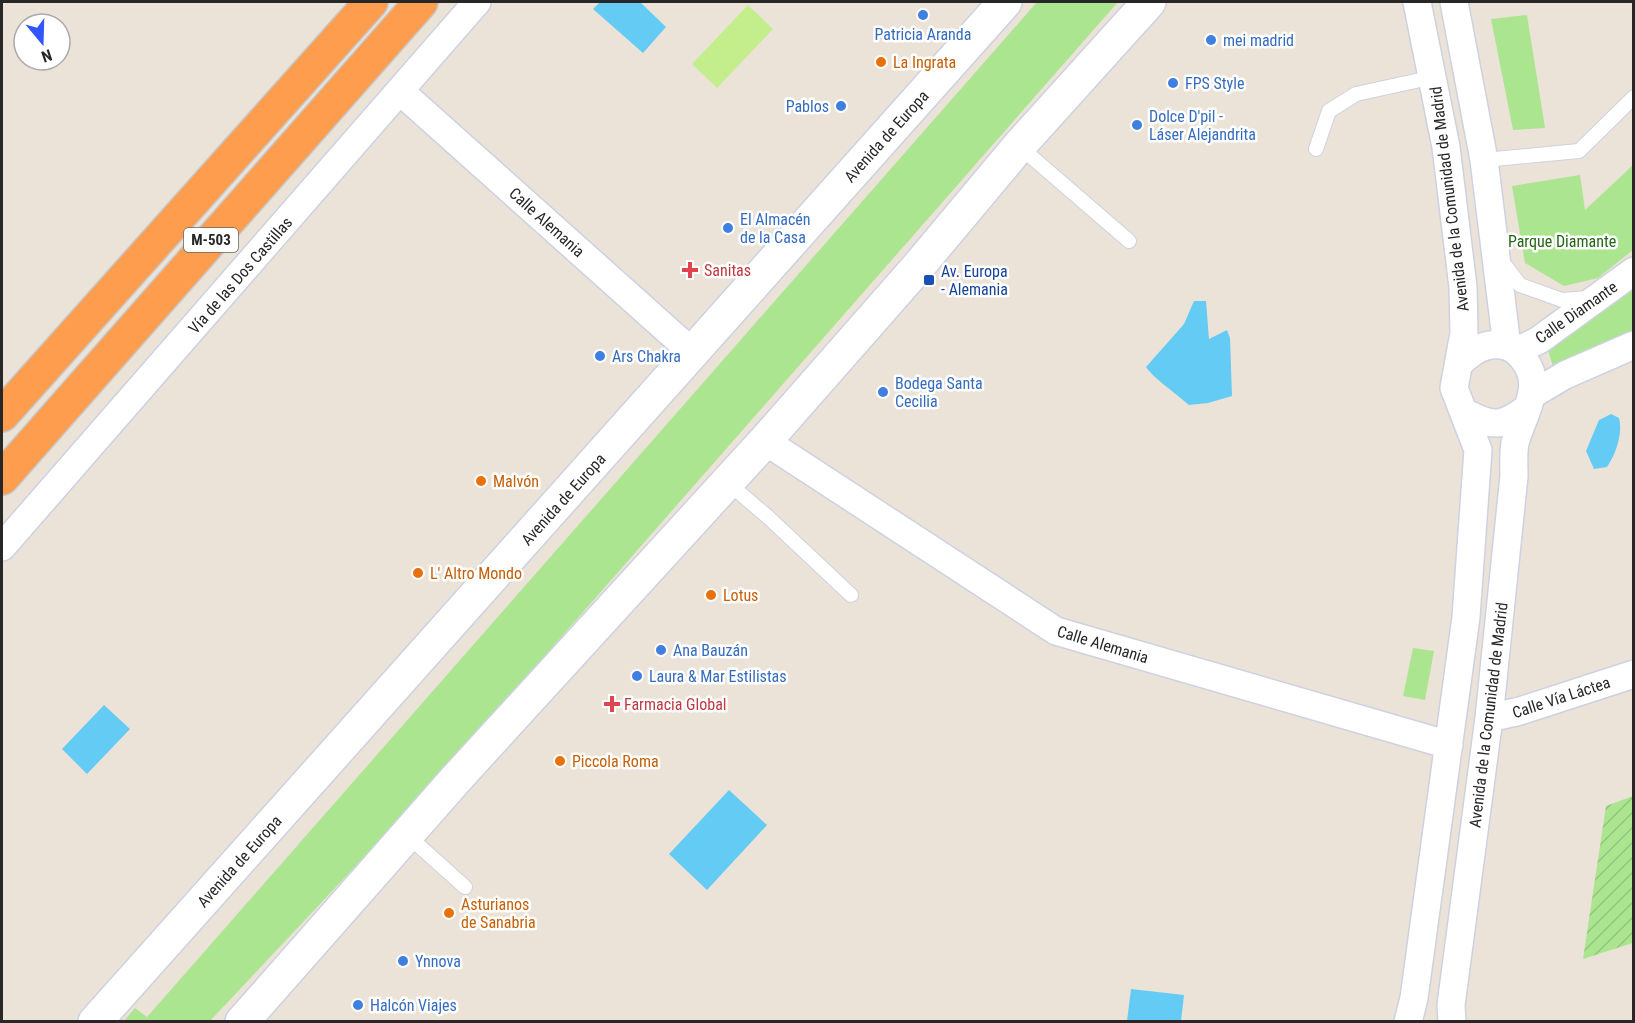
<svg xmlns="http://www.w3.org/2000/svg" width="1635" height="1023" viewBox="0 0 1635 1023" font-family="'Roboto Condensed',sans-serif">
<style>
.grass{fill:#ace590}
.garden{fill:url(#garden-furrows)}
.pitch{fill:#c3ee8b}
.water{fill:#64ccf4}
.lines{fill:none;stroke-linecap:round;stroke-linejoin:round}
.service-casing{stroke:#cdd1e2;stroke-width:16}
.minor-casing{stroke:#cdd1e2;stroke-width:30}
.tertiary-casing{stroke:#cdd1e2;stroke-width:36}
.motorway-casing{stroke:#c7c7c7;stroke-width:36}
.service{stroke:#fff;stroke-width:14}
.minor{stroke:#fff;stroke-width:27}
.tertiary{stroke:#fff;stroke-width:33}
.motorway{stroke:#ff9d4f;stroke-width:33}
.shop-dot{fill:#3f7fe0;stroke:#fff;stroke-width:2}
.food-dot{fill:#e8710a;stroke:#fff;stroke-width:2}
.health-dot{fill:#e0444e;stroke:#fff;stroke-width:2}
.transit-dot{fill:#1a4fb4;stroke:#fff;stroke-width:2}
.labels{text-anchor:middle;stroke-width:5;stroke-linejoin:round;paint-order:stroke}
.shield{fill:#fff;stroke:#686868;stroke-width:1.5}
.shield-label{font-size:15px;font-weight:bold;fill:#272727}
.shop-label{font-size:16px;fill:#366cbe;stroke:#fff;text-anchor:start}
.food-label{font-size:16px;fill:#c56008;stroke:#fff;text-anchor:start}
.street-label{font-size:16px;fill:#272727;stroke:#fff}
.park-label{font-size:16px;fill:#256615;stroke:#fff}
.health-label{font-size:16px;fill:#be3a42;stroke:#fff;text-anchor:start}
.transit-label{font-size:16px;fill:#164399;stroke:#fff;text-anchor:start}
</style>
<defs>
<pattern id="garden-furrows" width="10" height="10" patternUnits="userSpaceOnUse" patternTransform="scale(1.5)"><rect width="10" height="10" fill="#ace590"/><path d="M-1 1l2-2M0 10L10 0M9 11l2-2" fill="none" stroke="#94c47c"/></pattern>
</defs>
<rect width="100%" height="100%" fill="#ebe3d8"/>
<path class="grass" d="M 1037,2 L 1118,2 L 427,790 L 210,1021 L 123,1022 L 135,1008 L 147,1017 Z
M 1527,15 L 1545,128 L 1513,130 L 1491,19 Z
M 1633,165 L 1633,250 L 1598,278 L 1564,286 L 1525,263 L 1512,186 L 1580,175 L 1585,210 Z
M 1633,287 L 1633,332 L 1554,370 L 1548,350 Z
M 1413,648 L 1434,651 L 1425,700 L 1403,696 Z"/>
<path class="garden" d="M 1633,796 L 1633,943 L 1583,959 L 1606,806 Z"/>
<path class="pitch" d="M 748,5 L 773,29 L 717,88 L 692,64 Z"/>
<path class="water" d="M 600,2 L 640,2 L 666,27 L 643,53 L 593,9 Z
M 1194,301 L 1206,301 L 1209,339 L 1227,330 L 1230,338 L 1232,396 L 1208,403 L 1189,405 C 1178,395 1152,377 1146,367 L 1184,324 Z
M 1611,414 L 1619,418 C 1623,433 1616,454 1607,467 L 1594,469 L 1586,451 L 1599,420 Z
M 104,705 L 130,729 L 87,774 L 62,749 Z
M 729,790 L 767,825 L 707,890 L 669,854 Z
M 1131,989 L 1184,995 L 1181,1021 L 1127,1021 Z"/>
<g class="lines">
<g class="service-casing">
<path id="service" d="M 1019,146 L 1129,241
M 1316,149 L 1329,111 L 1356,94 L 1434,77
M 1484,160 L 1579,151 L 1634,97
M 1501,260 L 1520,285 L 1562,300 L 1589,298
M 727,482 L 768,517 L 851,595
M 407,835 L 465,887"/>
</g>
<g class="minor-casing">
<path id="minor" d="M 1454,2 L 1484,160 L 1507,346
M 401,92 L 693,353
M 1517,351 L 1539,340 L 1634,271
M 1533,394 L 1565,375 L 1634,345
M 1466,413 C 1492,427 1502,427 1526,409
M 765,441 L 1056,631 L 1449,745
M 2,547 L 477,2
M 1489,718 L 1520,711 L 1634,674
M 1408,1022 L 1414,998 L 1466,617 L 1478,450 L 1454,388 L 1464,333 L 1463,287 L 1446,147 L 1417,2
M 1452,1022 L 1451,1005 L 1489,718 L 1514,476 C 1514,466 1513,453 1515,443 C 1522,416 1545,386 1524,360 C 1519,354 1515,348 1506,346 C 1487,341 1474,350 1461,362"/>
</g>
<g class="tertiary-casing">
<path id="tertiary" d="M 95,1022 L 1005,2
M 242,1022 L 456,779 L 765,441 L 917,268 L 1019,146 L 1149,2"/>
</g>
<g class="motorway-casing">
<path id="motorway" d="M 2,415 L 371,2
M 2,478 L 421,2"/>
</g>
<use href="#service" class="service"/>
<use href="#minor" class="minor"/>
<use href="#tertiary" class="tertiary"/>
<use href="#motorway" class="motorway"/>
</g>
<g class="shop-dot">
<circle cx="923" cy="15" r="6"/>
<circle cx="1211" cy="40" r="6"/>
<circle cx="1173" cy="83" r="6"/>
<circle cx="841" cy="106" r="6"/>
<circle cx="1137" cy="125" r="6"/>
<circle cx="728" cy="228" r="6"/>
<circle cx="600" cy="356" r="6"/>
<circle cx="883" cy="392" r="6"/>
<circle cx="661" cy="650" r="6"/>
<circle cx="637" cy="676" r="6"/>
<circle cx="403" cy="961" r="6"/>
<circle cx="358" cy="1005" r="6"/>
</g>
<g class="food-dot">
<circle cx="881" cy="62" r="6"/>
<circle cx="481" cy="481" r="6"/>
<circle cx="418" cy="573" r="6"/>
<circle cx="711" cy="595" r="6"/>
<circle cx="560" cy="761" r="6"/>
<circle cx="449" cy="913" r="6"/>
</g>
<g class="health-dot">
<path d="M687 261h6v6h6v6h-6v6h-6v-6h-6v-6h6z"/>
<path d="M609 695h6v6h6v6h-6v6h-6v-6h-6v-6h6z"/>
</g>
<rect class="transit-dot" x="923" y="274" width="12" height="12" rx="3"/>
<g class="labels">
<rect class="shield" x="184" y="228" width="54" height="24" rx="4.5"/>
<g class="shield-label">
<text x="211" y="245">M-503</text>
</g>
<g class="shop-label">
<text x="923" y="40" text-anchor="middle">Patricia Aranda</text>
<text x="1223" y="46">mei madrid</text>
<text x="1185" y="89">FPS Style</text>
<text x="829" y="112" text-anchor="end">Pablos</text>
<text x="1149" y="122">Dolce D'pil -<tspan x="1149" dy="18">Láser Alejandrita</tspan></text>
<text x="740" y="225">El Almacén<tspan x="740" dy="18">de la Casa</tspan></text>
<text x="612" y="362">Ars Chakra</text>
<text x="895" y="389">Bodega Santa<tspan x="895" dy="18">Cecilia</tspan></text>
<text x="673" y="656">Ana Bauzán</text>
<text x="649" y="682">Laura &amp; Mar Estilistas</text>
<text x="415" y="967">Ynnova</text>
<text x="370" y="1011">Halcón Viajes</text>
</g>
<g class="food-label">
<text x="893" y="68">La Ingrata</text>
<text x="493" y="487">Malvón</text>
<text x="430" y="579">L' Altro Mondo</text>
<text x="723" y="601">Lotus</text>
<text x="572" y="767">Piccola Roma</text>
<text x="461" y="910">Asturianos<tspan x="461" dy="18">de Sanabria</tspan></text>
</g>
<g class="street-label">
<text transform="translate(886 136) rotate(-48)" y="6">Avenida de Europa</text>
<text transform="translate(1449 199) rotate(-97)" y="6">Avenida de la Comunidad de Madrid</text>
<text transform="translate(547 222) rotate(42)" y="6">Calle Alemania</text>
<text transform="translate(240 275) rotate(-49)" y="6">Vía de las Dos Castillas</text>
<text transform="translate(1576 312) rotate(-35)" y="6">Calle Diamante</text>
<text transform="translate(563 499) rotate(-48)" y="6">Avenida de Europa</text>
<text transform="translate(1103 644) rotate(17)" y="6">Calle Alemania</text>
<text transform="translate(1561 697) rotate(-18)" y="6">Calle Vía Láctea</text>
<text transform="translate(1488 715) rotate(-83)" y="6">Avenida de la Comunidad de Madrid</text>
<text transform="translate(239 861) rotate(-48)" y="6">Avenida de Europa</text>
</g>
<g class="park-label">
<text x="1562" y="247">Parque Diamante</text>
</g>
<g class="health-label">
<text x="704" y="276">Sanitas</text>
<text x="624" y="710">Farmacia Global</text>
</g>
<g class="transit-label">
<text x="941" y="277">Av. Europa<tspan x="941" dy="18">- Alemania</tspan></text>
</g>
</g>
<rect width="1635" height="1023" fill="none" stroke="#272727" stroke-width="6"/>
<g transform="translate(42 42) rotate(161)"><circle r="28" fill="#ffffff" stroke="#a9a9a9" stroke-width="1.5"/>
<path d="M0-4.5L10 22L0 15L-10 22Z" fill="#3155ff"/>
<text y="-9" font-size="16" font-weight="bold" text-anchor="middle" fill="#272727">N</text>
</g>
</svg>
